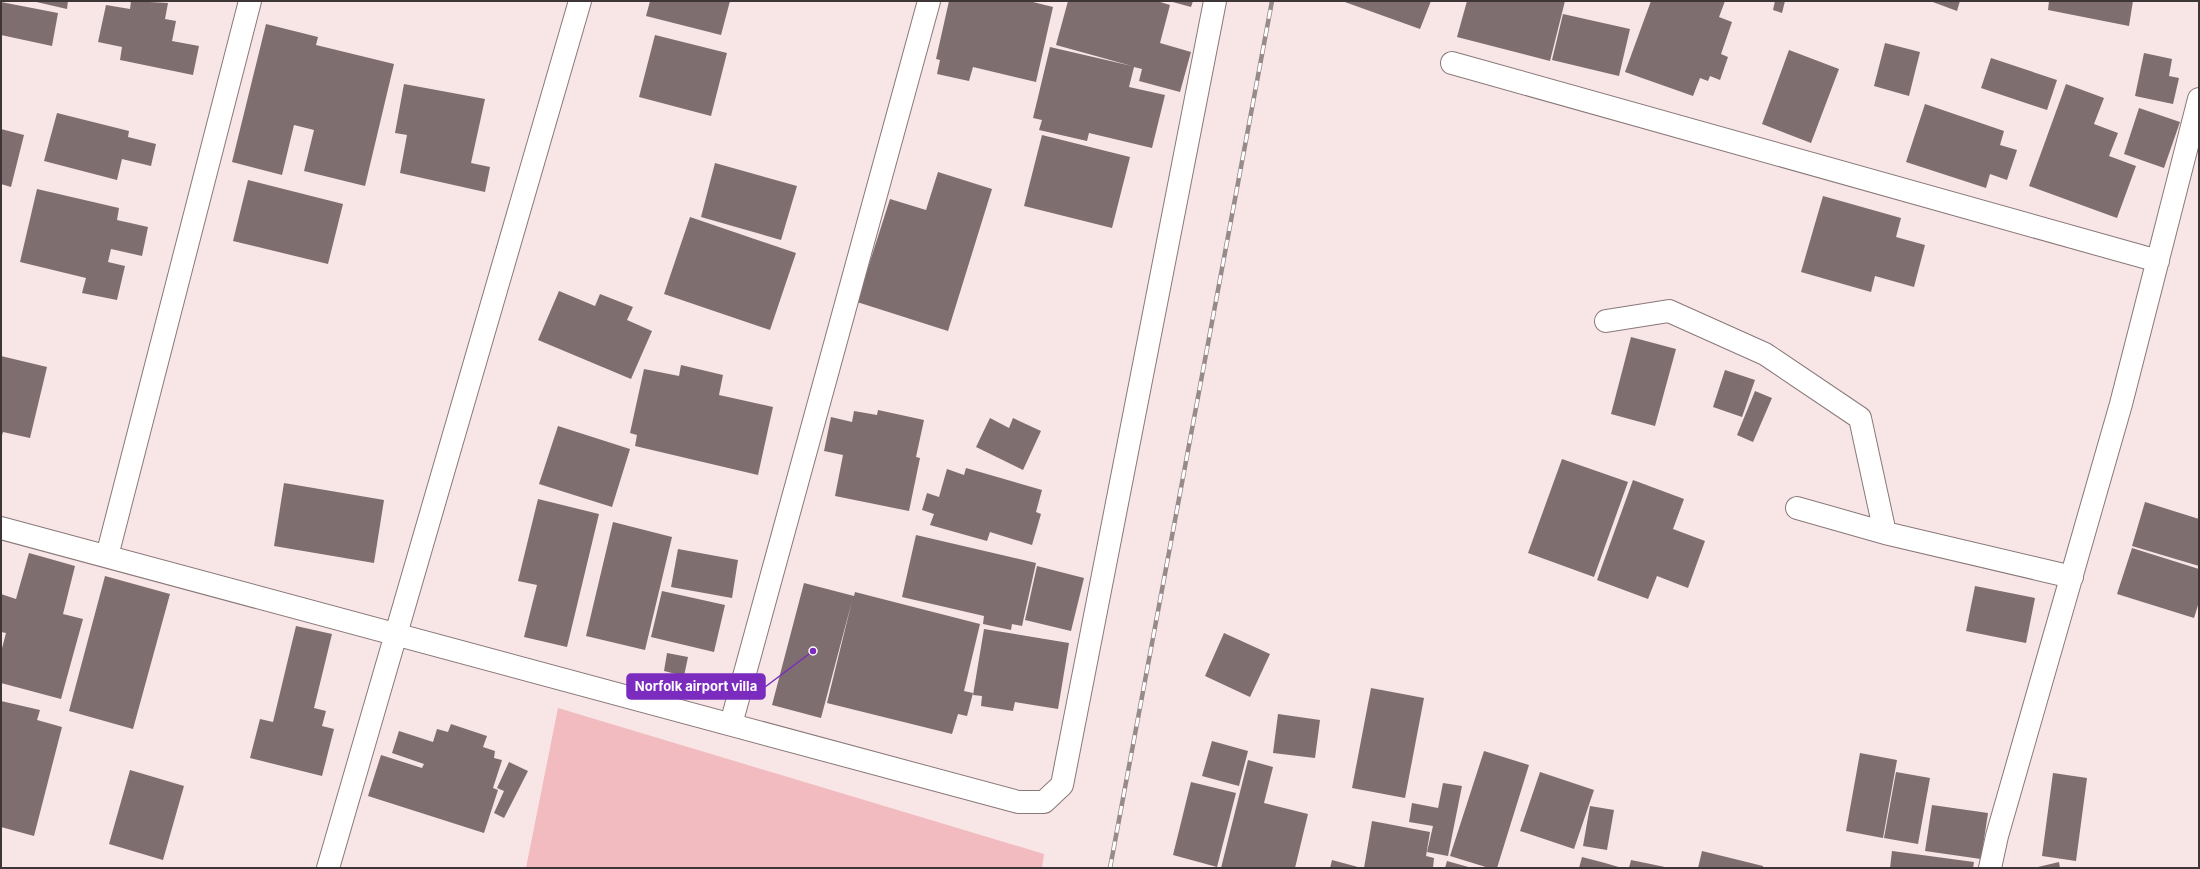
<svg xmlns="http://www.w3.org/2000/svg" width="2200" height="869" viewBox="0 0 2200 869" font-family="Inter,sans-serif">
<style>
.green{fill:#f2bbbf}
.building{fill:#7f6e6f}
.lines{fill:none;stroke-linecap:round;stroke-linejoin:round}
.minor-casing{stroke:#897879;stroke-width:24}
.minor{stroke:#fff;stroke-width:22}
.rail-casing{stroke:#978a8b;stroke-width:4.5}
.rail{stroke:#fff;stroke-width:3;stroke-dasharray:9;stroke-linecap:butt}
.leader{fill:none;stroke:#7b2cbf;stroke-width:1.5}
.callout-dot{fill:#7b2cbf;stroke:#fff;stroke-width:1.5}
.callout{fill:#7b2cbf;stroke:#7b2cbf;stroke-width:1.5}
.callout-label{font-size:13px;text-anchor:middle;font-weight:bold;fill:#fff}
</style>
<rect width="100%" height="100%" fill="#f8e5e6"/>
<path class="green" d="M 558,708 L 1044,854 L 1042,868 L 526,868 Z"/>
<path class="building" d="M 32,1 L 68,1 L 67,9 Z
M 131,1 L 168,3 L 165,19 L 176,21 L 172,41 L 199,46 L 193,75 L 120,60 L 122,47 L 98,42 L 106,5 L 130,9 Z
M 650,1 L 730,1 L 721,35 L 646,16 Z
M 949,1 L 1029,1 L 1053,7 L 1036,82 L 973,67 L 969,81 L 937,74 L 940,60 L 936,59 Z
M 1068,1 L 1157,1 L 1170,5 L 1160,43 L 1191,52 L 1180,92 L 1139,81 L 1142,69 L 1134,67 L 1129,87 L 1165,95 L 1152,148 L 1089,133 L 1087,141 L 1039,130 L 1042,120 L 1033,118 L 1050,47 L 1132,66 L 1056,45 Z
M 1169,1 L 1193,1 L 1191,7 Z
M 1342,1 L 1431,1 L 1420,29 Z
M 1467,1 L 1565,1 L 1550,61 L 1457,37 Z
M 1651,1 L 1725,1 L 1719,17 L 1732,22 L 1721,54 L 1728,57 L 1720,80 L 1710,76 L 1708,81 L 1700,78 L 1693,96 L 1625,72 Z
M 1775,1 L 1785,1 L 1782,13 L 1773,10 Z
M 1930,1 L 1960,1 L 1957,11 Z
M 2049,1 L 2133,1 L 2129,26 L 2048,10 Z
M 1,2 L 58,13 L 52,46 L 1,35 Z
M 1563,14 L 1630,29 L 1619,76 L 1552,60 Z
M 266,24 L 318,37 L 316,45 L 394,64 L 365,186 L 304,171 L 314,130 L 294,125 L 282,175 L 232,162 Z
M 655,35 L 727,53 L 711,116 L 639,97 Z
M 1885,43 L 1920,52 L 1909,96 L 1874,86 Z
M 1789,50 L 1839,69 L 1811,143 L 1762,124 Z
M 2144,53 L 2172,59 L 2169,76 L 2179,78 L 2173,104 L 2135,96 Z
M 1991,58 L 2057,80 L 2047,110 L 1981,88 Z
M 404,84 L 485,99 L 471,163 L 490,167 L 485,192 L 400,173 L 407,135 L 395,133 Z
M 2066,84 L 2104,98 L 2094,124 L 2118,133 L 2109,156 L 2136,166 L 2117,218 L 2029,186 Z
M 1925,104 L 2004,131 L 2000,145 L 2017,150 L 2007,180 L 1990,174 L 1986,188 L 1906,162 Z
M 2139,108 L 2180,122 L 2164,168 L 2124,154 Z
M 57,113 L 129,131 L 128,137 L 156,144 L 151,166 L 122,159 L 117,180 L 44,161 Z
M 1,129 L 24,135 L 11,187 L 1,184 Z
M 1042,135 L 1130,157 L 1112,228 L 1024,206 Z
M 715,163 L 797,186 L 781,240 L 701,217 Z
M 938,172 L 992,189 L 948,331 L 857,302 L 890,199 L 926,210 Z
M 248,180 L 343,204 L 328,264 L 233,241 Z
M 37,189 L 119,208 L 117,220 L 148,227 L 142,256 L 111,249 L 108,262 L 125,266 L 117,300 L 82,293 L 86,278 L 20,262 Z
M 1823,196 L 1901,218 L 1896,237 L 1925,245 L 1914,287 L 1875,276 L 1871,292 L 1801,272 Z
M 690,217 L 796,253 L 770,330 L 664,294 Z
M 559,291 L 595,306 L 600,294 L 633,307 L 627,320 L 652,331 L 631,379 L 538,340 Z
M 1631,337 L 1676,349 L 1655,426 L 1611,414 Z
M 1,356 L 47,367 L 30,438 L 3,432 L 1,439 Z
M 681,365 L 723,375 L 719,395 L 773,407 L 758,475 L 635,446 L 637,435 L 630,433 L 644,369 L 679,376 Z
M 1725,370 L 1755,380 L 1742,417 L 1713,407 Z
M 1755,391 L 1772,398 L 1753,442 L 1737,435 Z
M 878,410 L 924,420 L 916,457 L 920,458 L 909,511 L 835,496 L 843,455 L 824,451 L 831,417 L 852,422 L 854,411 L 877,415 Z
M 990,418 L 1009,428 L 1013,418 L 1041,431 L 1023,470 L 976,447 Z
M 558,426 L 630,449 L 612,507 L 539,484 Z
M 1562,459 L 1628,482 L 1594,577 L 1528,553 Z
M 966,468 L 1042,490 L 1036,512 L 1041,514 L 1032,545 L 990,532 L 987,541 L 930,525 L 934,514 L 922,510 L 927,493 L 939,497 L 947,469 L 964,475 Z
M 1633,480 L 1684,499 L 1673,529 L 1705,541 L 1688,588 L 1657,576 L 1648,599 L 1597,580 Z
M 284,483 L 384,500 L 374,563 L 274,546 Z
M 538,499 L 599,514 L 567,647 L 524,637 L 537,585 L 518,581 Z
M 2145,502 L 2199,519 L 2199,566 L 2132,546 Z
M 613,522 L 672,537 L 645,650 L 586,636 Z
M 916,535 L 1036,563 L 1022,626 L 1012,624 L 1011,630 L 983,624 L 984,616 L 902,597 Z
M 2132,548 L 2199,569 L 2199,602 L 2194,618 L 2117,594 Z
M 678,549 L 738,560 L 732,598 L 671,587 Z
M 29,553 L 75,566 L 63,614 L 83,619 L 61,699 L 1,683 L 1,652 L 6,633 L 1,632 L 1,594 L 16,599 Z
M 1037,566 L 1084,578 L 1071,631 L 1025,620 Z
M 105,576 L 170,594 L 133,729 L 69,711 Z
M 804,583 L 854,596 L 855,592 L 980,624 L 964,691 L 973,693 L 967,716 L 958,714 L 952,734 L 827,703 L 852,601 L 821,718 L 772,705 Z
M 1975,586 L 2035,598 L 2026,643 L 1966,631 Z
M 662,591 L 725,605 L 714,652 L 651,637 Z
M 296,626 L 332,634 L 314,708 L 326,711 L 322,726 L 334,729 L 322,776 L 250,758 L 260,719 L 273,722 Z
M 984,629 L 1069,643 L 1058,709 L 1015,702 L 1013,711 L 981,706 L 982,696 L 973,695 Z
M 1224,633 L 1270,654 L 1250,697 L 1205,676 Z
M 667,653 L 688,657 L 684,676 L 664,671 Z
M 1371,688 L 1424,698 L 1405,798 L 1352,788 Z
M 1,701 L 40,710 L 37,720 L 62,727 L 34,836 L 1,827 Z
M 1278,714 L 1320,720 L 1315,758 L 1273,753 Z
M 451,724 L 487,736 L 483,747 L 495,751 L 494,758 L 502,760 L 493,788 L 498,790 L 484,833 L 368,796 L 381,755 L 422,768 L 424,764 L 392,753 L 399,731 L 433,742 L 437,729 L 448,732 Z
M 1212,741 L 1248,751 L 1239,786 L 1202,776 Z
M 1484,751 L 1529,765 L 1497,868 L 1489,868 L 1450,856 Z
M 1860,753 L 1897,760 L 1883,838 L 1846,831 Z
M 1248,760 L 1273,767 L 1264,803 L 1308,814 L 1295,868 L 1221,868 Z
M 509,762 L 528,771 L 504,818 L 494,813 L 504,791 L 497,788 Z
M 130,770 L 184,786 L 163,860 L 109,844 Z
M 1540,772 L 1594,790 L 1574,849 L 1520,831 Z
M 1896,772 L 1930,778 L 1918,844 L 1884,838 Z
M 2053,773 L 2087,778 L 2076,861 L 2042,856 Z
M 1191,782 L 1236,793 L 1217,867 L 1173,855 Z
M 1443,783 L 1462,786 L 1448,856 L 1427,852 L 1433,826 L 1409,822 L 1412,803 L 1438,808 Z
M 1932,805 L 1988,813 L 1981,859 L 1925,851 Z
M 1590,806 L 1614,810 L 1607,850 L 1583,846 Z
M 1372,821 L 1430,832 L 1426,856 L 1434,858 L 1433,868 L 1364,868 Z
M 1702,851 L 1763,866 L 1763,868 L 1698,868 Z
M 1892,851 L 1974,862 L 1973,868 L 1890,868 Z
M 1582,857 L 1605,863 L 1622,868 L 1579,868 Z
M 1332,860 L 1358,867 L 1358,868 L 1330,868 Z
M 1631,860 L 1665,867 L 1665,868 L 1629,868 Z
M 1447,861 L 1472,868 L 1445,868 Z
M 2059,862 L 2060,868 L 2038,868 L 2038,867 Z"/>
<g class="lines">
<g class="minor-casing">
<path id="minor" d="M 1452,63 L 2158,261
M 1606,321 L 1669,311 L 1765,354 L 1860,418 L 1885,533
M 1797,508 L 1885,533 L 2072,577
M 1,528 L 1018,802 L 1044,802 L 1062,785 L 1215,1
M 107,556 L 250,1
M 731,724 L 929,1
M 328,868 L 580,1
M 1990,868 L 1997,836 L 2121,404 L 2199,99"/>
</g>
<use href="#minor" class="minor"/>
<g class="rail-casing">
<path id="rail" d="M 1110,868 L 1272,1"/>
</g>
<use href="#rail" class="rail"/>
</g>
<path class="leader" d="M813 651L765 687"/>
<circle class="callout-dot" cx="813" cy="651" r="4"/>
<rect class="callout" x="627" y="674" width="138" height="25" rx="4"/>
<g class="callout-label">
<text x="696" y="691">Norfolk airport villa</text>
</g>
<rect width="2200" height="869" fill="none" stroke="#3d3536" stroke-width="4"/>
</svg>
